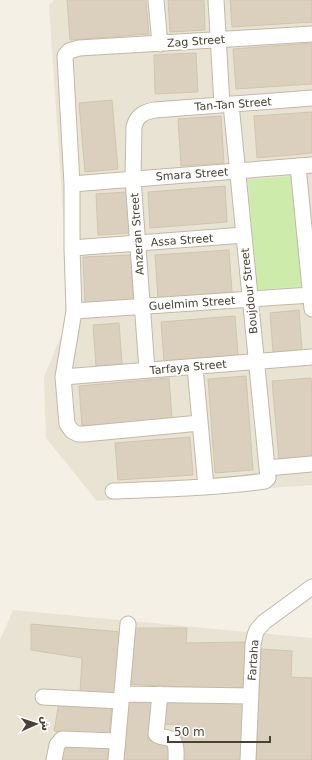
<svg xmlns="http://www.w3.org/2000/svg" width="312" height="760" viewBox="0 0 312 760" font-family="'DejaVu Sans','Noto Naskh Arabic',sans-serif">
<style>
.residential{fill:#e9e3d4}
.green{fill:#cdecab}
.building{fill:#dad0bd;stroke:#d2c5ad}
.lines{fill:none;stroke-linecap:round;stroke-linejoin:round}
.minor-casing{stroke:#c1b9a8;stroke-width:17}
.minor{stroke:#fff;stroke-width:15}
.labels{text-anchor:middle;stroke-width:4;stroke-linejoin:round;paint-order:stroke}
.street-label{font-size:11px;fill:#484135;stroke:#fff}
</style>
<rect width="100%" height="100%" fill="#f4f0e6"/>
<path class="residential" d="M 54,0 L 312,0 L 312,485 L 97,501 L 46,438 L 44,377 L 70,314 L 49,5 Z
M 13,610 L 312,638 L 312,760 L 0,760 L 0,640 Z"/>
<path class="green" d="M 294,176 L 303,286 L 257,290 L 248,180 Z"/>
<path class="building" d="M 67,0 L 146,0 L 149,34 L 70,40 Z
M 168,0 L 204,0 L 205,30 L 170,32 Z
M 230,0 L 312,0 L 312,22 L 232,27 Z
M 312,43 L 312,84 L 236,89 L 233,49 Z
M 196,53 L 198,92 L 155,94 L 154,55 Z
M 112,100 L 118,169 L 85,172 L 79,103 Z
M 312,112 L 312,153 L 257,158 L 254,116 Z
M 221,116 L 224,163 L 181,166 L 178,119 Z
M 225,186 L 227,222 L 150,228 L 148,192 Z
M 127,192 L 129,233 L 98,235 L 96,194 Z
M 229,250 L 232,292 L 158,298 L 155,255 Z
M 131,255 L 133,301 L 85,303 L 83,257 Z
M 299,310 L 302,350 L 273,352 L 270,313 Z
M 235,316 L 238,355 L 164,361 L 161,322 Z
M 119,323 L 122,364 L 96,366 L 93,325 Z
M 246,376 L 253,470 L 215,473 L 208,379 Z
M 169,378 L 172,419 L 82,426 L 79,386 Z
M 311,378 L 312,392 L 312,456 L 279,459 L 272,381 Z
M 190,437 L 193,475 L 118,480 L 115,443 Z
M 31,624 L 121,632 L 116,694 L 80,693 L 82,658 L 31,650 Z
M 129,628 L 187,628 L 186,643 L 245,642 L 244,690 L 125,684 Z
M 261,649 L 292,651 L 291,677 L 312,678 L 312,760 L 256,760 Z
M 128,697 L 152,699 L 148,740 L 170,741 L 169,760 L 122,760 Z
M 59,702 L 112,704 L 109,736 L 54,731 Z
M 164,702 L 246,702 L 242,760 L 181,760 L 181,725 L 161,724 Z
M 61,747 L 109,747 L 108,760 L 60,760 Z"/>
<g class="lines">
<g class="minor-casing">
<path id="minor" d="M 156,0 L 160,44
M 216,0 L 222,105
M 298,166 L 312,309
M 72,184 L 312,165
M 72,248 L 244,235
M 74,311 L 311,295
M 195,367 L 206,487
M 147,370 L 133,179 L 134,127 C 137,115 144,112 155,110 L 312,98
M 63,377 L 312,357
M 200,423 L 84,434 L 78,434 L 72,431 L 67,424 L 63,377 L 74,311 L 72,248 L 72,184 L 65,56 L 69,51 L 79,48 L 312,34
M 267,468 L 312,464
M 113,491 C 163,489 215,488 265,481 L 268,478 L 231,104
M 122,694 L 251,696
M 160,694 L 156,734 C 159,737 163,737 168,738 C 178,740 176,752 176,760
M 43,697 L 121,701
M 54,760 L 57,745 L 62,739 L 117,741
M 116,760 L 128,624
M 248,760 L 253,645 L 255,635 L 257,630 L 264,622 L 312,587"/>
</g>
<use href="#minor" class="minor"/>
</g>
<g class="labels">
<g class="street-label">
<text transform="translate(196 41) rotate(-4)" y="4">Zag Street</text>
<text transform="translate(233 104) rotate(-4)" y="4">Tan-Tan Street</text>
<text transform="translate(192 174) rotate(-4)" y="4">Smara Street</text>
<text transform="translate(137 234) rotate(-94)" y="4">Anzeran Street</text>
<text transform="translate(182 240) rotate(-4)" y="4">Assa Street</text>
<text transform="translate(249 291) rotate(-96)" y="4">Boujdour Street</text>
<text transform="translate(192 303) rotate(-4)" y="4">Guelmim Street</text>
<text transform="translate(188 367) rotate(-5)" y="4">Tarfaya Street</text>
<text transform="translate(253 660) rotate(-86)" y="4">Fartaha</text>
</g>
</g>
<g transform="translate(36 724) rotate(87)" stroke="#ffffff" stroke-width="3" paint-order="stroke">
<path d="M0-3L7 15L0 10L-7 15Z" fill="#484135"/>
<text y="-6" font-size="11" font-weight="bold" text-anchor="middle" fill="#484135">ش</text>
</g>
<path d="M168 736v6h102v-6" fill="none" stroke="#484135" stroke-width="2"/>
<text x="174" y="736" font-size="12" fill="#484135" stroke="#ffffff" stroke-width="3" paint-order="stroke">50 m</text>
</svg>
